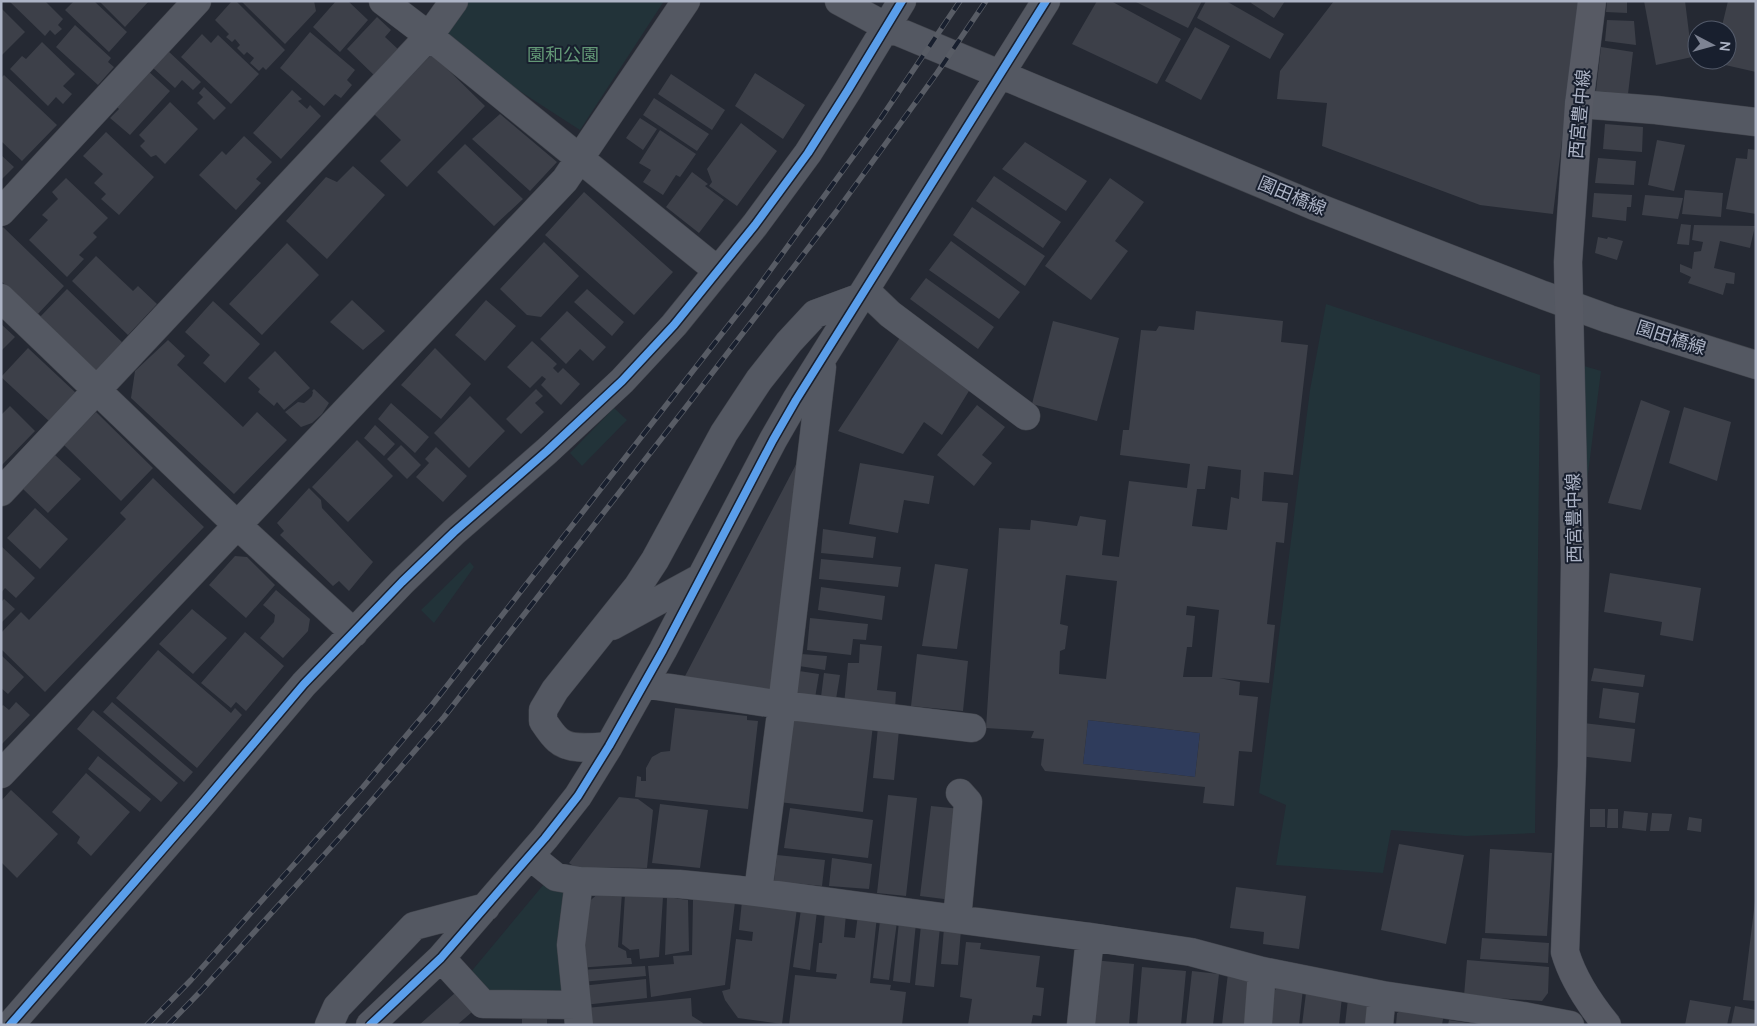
<svg xmlns="http://www.w3.org/2000/svg" width="1757" height="1026" viewBox="0 0 1757 1026" font-family="Manrope,'Noto Sans JP',sans-serif">
<style>
.green{fill:#223339}
.water{fill:#2f3c5c}
.building{fill:#3d4049;fill-rule:evenodd}
.lines{fill:none;stroke-linecap:round;stroke-linejoin:round}
.minor-casing{stroke:#41444c;stroke-width:29}
.major-casing{stroke:#424650;stroke-width:29}
.minor{stroke:#545862;stroke-width:28}
.major{stroke:#575a64;stroke-width:28}
.rail-casing{stroke:#585c65;stroke-width:5.5}
.rail{stroke:#181f2e;stroke-width:4;stroke-dasharray:11;stroke-linecap:butt}
.cycleway-casing{stroke:#181f2e;stroke-width:11}
.cycleway{stroke:#5a9eea;stroke-width:8}
.labels{text-anchor:middle;stroke-width:4;stroke-linejoin:round;paint-order:stroke}
.park-label{font-size:18px;fill:#639876;stroke:#181f2e}
.street-label{font-size:18px;fill:#adb4c6;stroke:#181f2e}
</style>
<rect width="100%" height="100%" fill="#252933"/>
<path class="green" d="M 466,1 L 664,1 L 580,130 L 456,50 L 446,32 Z
M 1326,304 L 1540,375 L 1535,833 L 1466,836 L 1391,830 L 1383,873 L 1276,865 L 1286,805 L 1259,793 L 1310,390 Z
M 1584,366 L 1601,371 L 1583,513 Z
M 614,408 L 627,420 L 582,466 L 570,453 Z
M 470,562 L 474,567 L 434,623 L 421,610 Z
M 544,884 L 570,892 L 567,996 L 490,994 L 470,973 Z"/>
<path class="water" d="M 1088,720 L 1200,733 L 1195,777 L 1083,764 Z"/>
<path class="building" d="M 9,1 L 45,1 L 63,19 L 58,25 L 62,29 L 55,35 L 50,30 L 45,36 Z
M 74,1 L 94,1 L 127,32 L 109,52 L 65,10 Z
M 99,1 L 149,1 L 125,27 Z
M 232,1 L 236,1 L 285,50 L 266,70 L 263,67 L 259,71 L 250,63 L 254,58 L 247,52 L 244,55 L 237,48 L 240,45 L 235,39 L 232,42 L 226,37 L 229,34 L 215,20 Z
M 241,1 L 314,1 L 316,11 L 285,44 Z
M 336,1 L 348,1 L 368,20 L 340,52 L 313,27 Z
M 1097,1 L 1111,1 L 1181,39 L 1157,84 L 1072,44 Z
M 1134,1 L 1202,1 L 1188,28 Z
M 1206,1 L 1226,1 L 1284,34 L 1270,59 L 1197,18 Z
M 1252,1 L 1285,1 L 1274,18 L 1251,3 Z
M 1334,1 L 1579,1 L 1553,214 L 1480,205 L 1322,146 L 1327,103 L 1277,99 L 1280,71 Z
M 1607,1 L 1627,1 L 1627,13 L 1606,12 Z
M 1644,1 L 1685,1 L 1692,57 L 1656,65 Z
M 1728,1 L 1756,1 L 1756,72 L 1712,62 L 1713,60 L 1727,60 L 1727,30 L 1721,30 Z
M 1,8 L 25,32 L 1,56 Z
M 377,17 L 391,30 L 385,37 L 400,51 L 376,77 L 347,49 Z
M 1607,20 L 1634,21 L 1636,45 L 1605,41 Z
M 75,25 L 111,58 L 108,62 L 114,67 L 98,85 L 56,47 Z
M 1195,27 L 1230,46 L 1201,100 L 1165,81 Z
M 310,32 L 355,70 L 347,80 L 352,85 L 341,98 L 335,94 L 324,106 L 280,68 Z
M 202,34 L 211,43 L 218,35 L 259,74 L 231,104 L 181,57 Z
M 42,42 L 75,74 L 63,86 L 72,94 L 63,104 L 56,97 L 48,106 L 10,69 L 22,56 L 26,59 Z
M 1601,47 L 1633,52 L 1628,94 L 1596,91 Z
M 166,49 L 201,82 L 193,90 L 182,80 L 175,88 L 151,66 Z
M 432,54 L 485,106 L 407,187 L 380,161 L 401,140 L 374,114 Z
M 147,70 L 170,91 L 130,135 L 110,118 L 119,109 L 115,105 Z
M 755,73 L 805,105 L 783,139 L 735,106 Z
M 671,74 L 725,110 L 712,130 L 658,94 Z
M 4,75 L 57,125 L 22,161 L 1,141 L 1,78 Z
M 204,87 L 226,108 L 214,120 L 197,103 L 203,97 L 199,93 Z
M 292,90 L 302,99 L 298,101 L 307,109 L 310,105 L 321,116 L 281,159 L 253,133 Z
M 654,98 L 709,134 L 697,151 L 643,115 Z
M 170,102 L 198,129 L 165,164 L 156,155 L 151,157 L 140,146 L 145,141 L 139,135 Z
M 500,114 L 557,162 L 530,191 L 472,139 Z
M 640,118 L 657,129 L 643,150 L 626,138 Z
M 741,123 L 777,151 L 737,206 L 709,186 L 712,182 L 707,169 Z
M 1605,124 L 1643,127 L 1642,152 L 1603,149 Z
M 660,130 L 696,154 L 680,177 L 676,175 L 663,195 L 643,182 L 651,170 L 639,163 Z
M 106,132 L 154,177 L 119,215 L 101,199 L 106,194 L 94,183 L 103,174 L 83,156 Z
M 244,136 L 272,162 L 256,179 L 261,183 L 236,210 L 199,175 L 222,151 L 226,155 Z
M 1657,140 L 1685,145 L 1674,191 L 1648,185 Z
M 1025,142 L 1087,181 L 1066,211 L 1002,169 Z
M 465,144 L 523,199 L 494,226 L 437,172 Z
M 1748,149 L 1756,150 L 1756,214 L 1726,209 L 1736,158 L 1747,159 Z
M 1,155 L 14,167 L 1,180 Z
M 1598,158 L 1636,161 L 1634,185 L 1595,183 Z
M 353,166 L 385,195 L 327,259 L 286,221 L 326,177 L 337,182 Z
M 692,172 L 708,184 L 705,186 L 724,200 L 699,233 L 666,207 Z
M 994,176 L 1061,222 L 1043,248 L 976,201 Z
M 66,178 L 108,218 L 93,233 L 97,237 L 79,255 L 84,259 L 67,277 L 29,240 L 48,220 L 42,215 L 58,199 L 52,192 Z
M 1110,178 L 1144,202 L 1115,241 L 1128,251 L 1091,300 L 1045,266 Z
M 1685,190 L 1723,193 L 1721,217 L 1682,214 Z
M 584,192 L 673,272 L 634,315 L 545,235 Z
M 1594,193 L 1632,195 L 1631,207 L 1627,207 L 1626,221 L 1592,217 Z
M 1645,195 L 1683,198 L 1678,219 L 1642,215 Z
M 972,207 L 1045,256 L 1025,286 L 953,235 Z
M 1681,224 L 1691,225 L 1689,245 L 1677,244 Z
M 1694,225 L 1755,226 L 1750,248 L 1720,241 L 1714,268 L 1735,273 L 1734,284 L 1726,283 L 1723,295 L 1688,283 L 1691,277 L 1680,272 L 1680,264 L 1692,269 L 1694,252 L 1701,251 L 1703,242 L 1692,240 Z
M 3,227 L 64,286 L 37,315 L 1,281 L 1,229 Z
M 1598,237 L 1607,239 L 1608,237 L 1623,241 L 1617,260 L 1595,253 Z
M 951,241 L 1020,292 L 999,319 L 929,270 Z
M 544,242 L 579,276 L 541,317 L 527,315 L 500,289 Z
M 287,243 L 319,275 L 262,335 L 229,304 Z
M 96,256 L 133,291 L 138,286 L 157,304 L 128,335 L 72,281 Z
M 926,278 L 994,327 L 978,349 L 910,299 Z
M 67,289 L 126,346 L 99,375 L 40,317 Z
M 587,289 L 624,322 L 612,336 L 574,302 Z
M 352,300 L 385,331 L 363,350 L 330,322 Z
M 486,300 L 516,326 L 485,361 L 455,335 Z
M 213,301 L 260,344 L 225,383 L 203,363 L 210,355 L 185,332 Z
M 567,311 L 606,347 L 593,361 L 580,349 L 566,364 L 540,339 Z
M 1196,311 L 1283,321 L 1281,342 L 1308,345 L 1293,475 L 1264,472 L 1262,501 L 1288,503 L 1284,543 L 1276,542 L 1267,624 L 1275,625 L 1269,683 L 1219,678 L 1240,682 L 1239,695 L 1258,697 L 1252,752 L 1239,751 L 1234,806 L 1203,803 L 1205,787 L 1045,771 L 1041,765 L 1044,739 L 1031,738 L 1034,731 L 986,728 L 999,528 L 1030,530 L 1031,520 L 1077,526 L 1080,516 L 1106,520 L 1102,555 L 1119,557 L 1129,481 L 1187,488 L 1190,464 L 1120,455 L 1123,430 L 1129,430 L 1141,330 L 1156,331 L 1159,326 L 1194,330 ZM 1208,466 L 1241,470 L 1239,499 L 1231,497 L 1227,530 L 1192,526 L 1197,489 L 1205,489 ZM 1066,575 L 1117,581 L 1106,679 L 1059,674 L 1060,651 L 1065,649 L 1068,626 L 1060,624 ZM 1187,606 L 1219,610 L 1212,677 L 1183,677 L 1187,647 L 1192,647 L 1195,616 L 1186,615 ZM 1088,720 L 1200,733 L 1195,777 L 1083,764 Z
M 1053,321 L 1119,338 L 1097,421 L 1032,404 Z
M 1,324 L 15,337 L 1,351 Z
M 903,333 L 972,386 L 942,435 L 924,422 L 903,454 L 838,431 Z
M 168,340 L 185,356 L 177,365 L 243,427 L 257,412 L 287,440 L 234,494 L 131,398 L 135,371 Z
M 532,341 L 557,364 L 553,368 L 558,373 L 563,368 L 580,384 L 561,405 L 541,385 L 546,379 L 542,376 L 530,388 L 507,367 Z
M 28,348 L 76,393 L 49,421 L 1,377 Z
M 435,348 L 471,384 L 441,419 L 401,385 Z
M 275,351 L 310,388 L 284,410 L 277,402 L 274,406 L 258,392 L 260,389 L 248,378 Z
M 314,389 L 329,403 L 322,414 L 312,423 L 301,427 L 285,412 L 298,402 L 304,403 L 308,400 L 312,396 L 313,392 L 312,391 Z
M 536,389 L 543,396 L 535,403 L 544,412 L 521,434 L 506,419 Z
M 470,396 L 505,431 L 469,468 L 434,433 Z
M 1641,400 L 1670,411 L 1641,510 L 1608,503 Z
M 391,403 L 429,437 L 415,453 L 378,419 Z
M 977,405 L 1005,427 L 982,455 L 992,463 L 974,486 L 937,455 Z
M 10,406 L 35,431 L 1,466 L 1,415 Z
M 1684,407 L 1731,422 L 1717,481 L 1669,463 Z
M 96,412 L 153,468 L 121,501 L 64,445 Z
M 375,425 L 395,444 L 384,456 L 364,438 Z
M 357,440 L 393,476 L 348,522 L 312,487 Z
M 401,445 L 421,465 L 407,479 L 387,459 Z
M 436,447 L 467,476 L 443,502 L 416,477 L 429,463 L 425,459 Z
M 55,455 L 81,479 L 48,513 L 23,489 Z
M 801,455 L 771,692 L 684,678 Z
M 860,463 L 934,476 L 929,504 L 904,500 L 898,533 L 849,524 Z
M 153,478 L 204,527 L 45,692 L 1,649 L 1,633 L 21,612 L 29,620 L 126,519 L 120,513 Z
M 309,488 L 321,500 L 322,508 L 373,562 L 349,591 L 339,581 L 333,586 L 280,535 L 284,531 L 277,523 Z
M 35,508 L 68,539 L 40,569 L 7,538 Z
M 823,529 L 876,537 L 873,558 L 821,553 Z
M 1,546 L 35,578 L 16,598 L 5,588 L 1,593 Z
M 235,556 L 247,557 L 275,585 L 246,618 L 209,585 Z
M 821,559 L 901,567 L 898,587 L 819,579 Z
M 935,564 L 968,569 L 957,649 L 922,646 Z
M 1610,573 L 1701,588 L 1693,641 L 1660,635 L 1662,622 L 1604,612 Z
M 821,587 L 885,596 L 882,620 L 818,610 Z
M 276,590 L 310,619 L 308,631 L 283,658 L 260,638 L 274,622 L 275,615 L 263,605 Z
M 4,599 L 15,609 L 1,623 L 1,602 Z
M 192,609 L 227,638 L 193,674 L 159,644 Z
M 810,618 L 868,624 L 866,640 L 853,639 L 851,655 L 807,650 Z
M 245,632 L 284,666 L 246,711 L 236,702 L 231,708 L 201,683 Z
M 860,644 L 882,646 L 877,690 L 896,692 L 895,710 L 844,705 L 848,663 L 859,663 Z
M 158,650 L 231,713 L 235,708 L 242,715 L 197,768 L 116,698 Z
M 801,654 L 827,656 L 825,670 L 799,666 Z
M 917,654 L 968,661 L 963,711 L 911,706 Z
M 1,655 L 24,677 L 8,694 L 1,688 Z
M 1594,668 L 1645,675 L 1643,687 L 1591,681 Z
M 799,671 L 819,674 L 815,698 L 796,696 Z
M 824,673 L 840,675 L 836,699 L 821,697 Z
M 1603,688 L 1639,693 L 1635,723 L 1599,718 Z
M 16,702 L 30,715 L 1,745 L 1,707 L 3,705 L 9,710 Z
M 112,702 L 193,772 L 184,782 L 103,712 Z
M 675,708 L 747,716 L 747,720 L 758,721 L 748,809 L 635,797 L 637,776 L 641,777 L 641,781 L 646,781 L 646,768 L 652,757 L 661,752 L 670,751 Z
M 93,710 L 178,783 L 161,802 L 77,729 Z
M 790,715 L 873,725 L 863,812 L 779,802 Z
M 1583,723 L 1635,729 L 1631,762 L 1579,756 Z
M 878,727 L 899,730 L 894,780 L 873,778 Z
M 98,756 L 151,799 L 140,812 L 88,769 Z
M 86,773 L 130,812 L 91,856 L 77,843 L 80,837 L 52,812 Z
M 11,790 L 58,834 L 17,878 L 1,862 L 1,801 Z
M 888,795 L 917,798 L 906,896 L 877,893 Z
M 619,797 L 638,799 L 653,810 L 647,868 L 575,867 L 569,863 Z
M 660,804 L 708,810 L 700,868 L 652,863 Z
M 931,806 L 961,809 L 952,900 L 920,896 Z
M 790,808 L 873,820 L 868,858 L 784,848 Z
M 1590,809 L 1605,809 L 1605,827 L 1590,827 Z
M 1608,809 L 1618,809 L 1618,828 L 1607,828 Z
M 1624,811 L 1648,813 L 1646,831 L 1622,828 Z
M 1652,813 L 1672,814 L 1669,831 L 1650,831 Z
M 1689,817 L 1702,819 L 1701,832 L 1687,830 Z
M 1399,844 L 1464,855 L 1446,944 L 1381,930 Z
M 1490,849 L 1552,853 L 1547,936 L 1485,933 Z
M 777,855 L 825,860 L 822,886 L 774,881 Z
M 832,858 L 872,864 L 869,889 L 829,886 Z
M 1236,887 L 1306,896 L 1299,949 L 1263,944 L 1264,932 L 1230,928 Z
M 600,892 L 622,893 L 618,947 L 626,951 L 627,958 L 631,958 L 632,964 L 577,968 L 585,905 Z
M 625,894 L 663,897 L 659,957 L 640,959 L 639,949 L 630,950 L 622,944 Z
M 667,897 L 688,900 L 689,951 L 665,955 Z
M 693,899 L 735,902 L 725,985 L 651,997 L 648,966 L 674,964 L 673,956 L 692,955 Z
M 742,901 L 797,908 L 782,1024 L 738,1018 L 725,1000 L 722,991 L 730,989 L 736,939 L 752,941 L 753,932 L 739,930 Z
M 1755,901 L 1756,901 L 1756,1001 L 1743,1000 Z
M 801,909 L 817,911 L 810,970 L 793,967 Z
M 825,912 L 846,914 L 844,937 L 855,938 L 858,914 L 877,916 L 870,983 L 891,985 L 890,990 L 906,992 L 902,1025 L 789,1025 L 795,975 L 836,979 L 837,974 L 816,972 L 819,943 L 822,943 Z
M 880,921 L 897,922 L 889,980 L 873,978 Z
M 899,921 L 916,923 L 910,983 L 893,981 Z
M 921,925 L 940,927 L 934,987 L 915,985 Z
M 944,928 L 961,930 L 958,965 L 941,964 Z
M 1482,938 L 1549,943 L 1548,963 L 1480,959 Z
M 966,942 L 981,943 L 980,949 L 1040,956 L 1036,987 L 1044,988 L 1041,1016 L 1033,1015 L 1031,1025 L 968,1025 L 972,999 L 960,997 Z
M 1093,960 L 1134,964 L 1129,1025 L 1087,1025 Z
M 1467,960 L 1549,967 L 1548,993 L 1542,1001 L 1464,996 Z
M 645,966 L 646,976 L 582,982 L 581,970 Z
M 1142,967 L 1186,971 L 1181,1025 L 1137,1025 Z
M 1192,971 L 1219,974 L 1213,1025 L 1186,1025 Z
M 1228,973 L 1249,980 L 1245,1025 L 1222,1025 Z
M 646,979 L 647,998 L 584,1005 L 581,986 Z
M 1279,987 L 1303,989 L 1299,1025 L 1269,1025 L 1272,992 Z
M 455,993 L 472,1012 L 457,1025 L 419,1025 Z
M 1306,993 L 1342,997 L 1339,1025 L 1302,1025 Z
M 691,998 L 692,1016 L 703,1023 L 702,1025 L 588,1025 L 586,1008 Z
M 1348,999 L 1367,1001 L 1371,1025 L 1345,1025 Z
M 1690,1000 L 1731,1007 L 1727,1025 L 1685,1025 Z
M 1735,1006 L 1756,1010 L 1756,1025 L 1731,1025 Z
M 1406,1007 L 1444,1013 L 1442,1025 L 1396,1025 L 1397,1013 Z
M 522,1018 L 547,1019 L 547,1025 L 522,1025 Z
M 1449,1020 L 1475,1024 L 1475,1025 L 1448,1025 Z"/>
<g class="lines">
<g class="minor-casing">
<path id="minor" d="M 383,1 L 429,36 L 718,271
M 839,1 L 887,27 L 1317,207 L 1543,295 L 1609,319 L 1756,365
M 1579,104 L 1656,110 L 1756,122
M 1,212 L 197,1
M 866,291 L 890,314 L 1026,416
M 1,298 L 237,525 L 354,633
M 1,492 L 429,36 L 454,1
M 612,626 L 700,578
M 644,684 L 782,705 L 972,728
M 609,746 C 593,747 570,751 558,740 C 552,735 547,727 543,721 L 543,710 L 555,690 L 638,586 L 655,560 L 724,433 L 759,380 L 789,342 L 815,314 L 861,297
M 1,774 L 565,180 L 686,1
M 530,856 L 556,877 L 579,881 L 679,884 L 740,890 L 1097,938 L 1191,952 L 1262,971 L 1382,995 L 1523,1016 L 1570,1025
M 758,892 L 781,713 L 822,367
M 957,919 L 968,802 L 960,793
M 441,958 L 483,1004 L 576,1005
M 10,1025 L 204,802 L 304,684 L 402,582 L 454,532 L 547,451 L 622,381 L 674,325 L 755,225 L 808,153 L 848,90 L 902,1
M 329,1025 L 337,1007 L 414,926 L 486,907
M 370,1025 L 441,958 L 545,838 L 578,796 L 609,746 L 663,650 L 773,440 L 796,400 L 1046,1
M 579,1025 L 571,945 L 579,881
M 1081,1025 L 1090,937
M 1258,1025 L 1262,971
M 1379,1025 L 1382,995"/>
</g>
<g class="major-casing">
<path id="major" d="M 1592,1 L 1579,104 L 1568,262 L 1575,563 L 1572,766 L 1565,952 C 1573,979 1589,1003 1607,1025"/>
</g>
<use href="#minor" class="minor"/>
<use href="#major" class="major"/>
<g class="rail-casing">
<path id="rail" d="M 147,1025 L 191,980 L 363,787 L 432,705 L 753,294 L 881,118 L 960,1
M 168,1025 L 201,991 L 343,834 L 444,717 L 683,411 L 836,212 L 937,73 L 986,1"/>
</g>
<use href="#rail" class="rail"/>
<g class="cycleway-casing">
<path id="cycleway" d="M 10,1025 L 204,802 L 304,684 L 402,582 L 454,532 L 547,451 L 622,381 L 674,325 L 755,225 L 808,153 L 848,90 L 902,1
M 370,1025 L 441,958 L 545,838 L 578,796 L 609,746 L 663,650 L 773,440 L 796,400 L 1046,1"/>
</g>
<use href="#cycleway" class="cycleway"/>
</g>
<g class="labels">
<g class="park-label">
<text x="563" y="61">園和公園</text>
</g>
<g class="street-label">
<text transform="translate(1580 114) rotate(-85)" y="6">西宮豊中線</text>
<text transform="translate(1292 196) rotate(23)" y="6">園田橋線</text>
<text transform="translate(1671 338) rotate(18)" y="6">園田橋線</text>
<text transform="translate(1574 518) rotate(-91)" y="6">西宮豊中線</text>
</g>
</g>
<rect width="1757" height="1026" fill="none" stroke="#adb4c6" stroke-width="5"/>
<g transform="translate(1712 45) rotate(96)"><circle r="24" fill="#181f2e" stroke="#545b6b"/>
<path d="M0-4L9 19L0 12L-9 19Z" fill="#7d8393"/>
<text y="-8" font-size="14" font-weight="bold" text-anchor="middle" fill="#adb4c6">N</text>
</g>
</svg>
